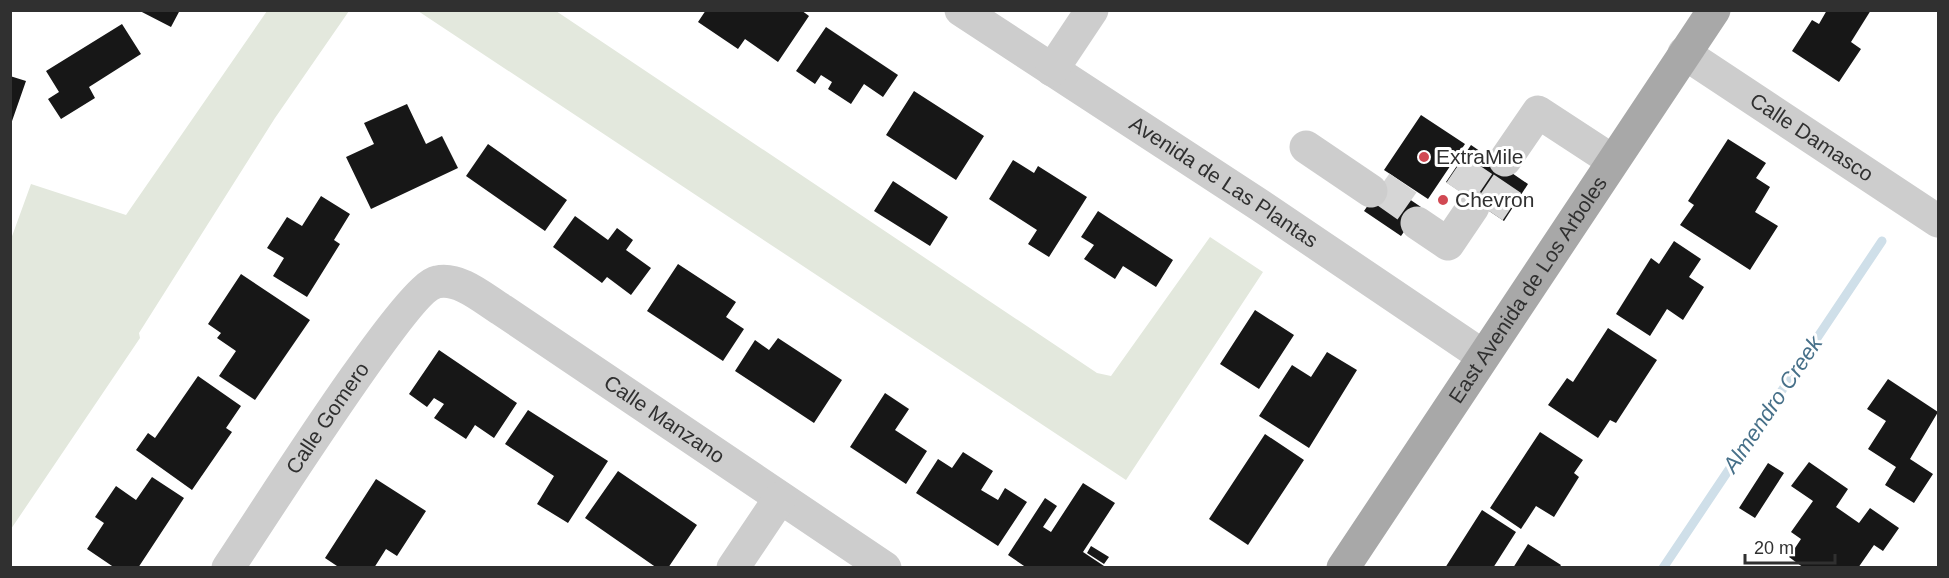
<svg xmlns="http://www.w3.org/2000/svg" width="1949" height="578" viewBox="0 0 1949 578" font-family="Helvetica,sans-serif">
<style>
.green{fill:#e3e8dd}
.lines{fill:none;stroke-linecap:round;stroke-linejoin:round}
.stream{stroke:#cfdfe9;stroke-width:9}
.building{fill:#171717}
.minor-tunnel{stroke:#d6d6d6;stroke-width:33;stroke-dasharray:33 16;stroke-linecap:butt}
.minor{stroke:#cdcdcd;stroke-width:33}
.major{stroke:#a8a8a8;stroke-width:33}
.poi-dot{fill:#d14953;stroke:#fff;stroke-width:2}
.labels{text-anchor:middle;stroke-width:6;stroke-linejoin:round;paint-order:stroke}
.street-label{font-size:21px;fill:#303030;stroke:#fff}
.poi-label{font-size:21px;fill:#303030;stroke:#fff;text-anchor:start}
.water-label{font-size:22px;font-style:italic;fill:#477089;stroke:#fff}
</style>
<rect width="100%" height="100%" fill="#fff"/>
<path class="green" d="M 267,11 L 349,11 L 275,118 L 139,333 L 140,338 L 11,529 L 11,239 L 31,184 L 126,215 Z
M 418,11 L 556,11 L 1097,373 L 1111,376 L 1210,237 L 1263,272 L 1126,480 Z"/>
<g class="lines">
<path class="stream" d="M 1663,568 L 1882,241"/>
</g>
<path class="building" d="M 138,10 L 180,10 L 171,27 Z
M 706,10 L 801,10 L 809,16 L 778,62 L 745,39 L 738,49 L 698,22 Z
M 1827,10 L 1871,10 L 1851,42 L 1861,49 L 1839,82 L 1792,51 L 1812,20 L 1819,24 Z
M 122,24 L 141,54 L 89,87 L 95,98 L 61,119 L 48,99 L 59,92 L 46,71 Z
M 826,27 L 898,75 L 883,97 L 864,84 L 851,104 L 828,89 L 832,82 L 821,75 L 815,84 L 796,71 Z
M 10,76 L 26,81 L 11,124 L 10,124 Z
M 914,91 L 984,136 L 956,180 L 886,135 Z
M 407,104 L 426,144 L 442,136 L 458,168 L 371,209 L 346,157 L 374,144 L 364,123 Z
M 1421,115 L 1465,144 L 1428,199 L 1384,170 Z
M 1728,139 L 1766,163 L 1756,178 L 1770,187 L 1755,212 L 1778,226 L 1750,270 L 1680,225 L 1694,205 L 1688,201 Z
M 488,144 L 567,200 L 545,231 L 466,176 Z
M 1471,145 L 1528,184 L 1504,221 L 1446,182 Z
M 1013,160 L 1034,173 L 1038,166 L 1087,197 L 1049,257 L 1028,244 L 1037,230 L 989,199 Z
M 893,181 L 948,217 L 930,246 L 874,211 Z
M 1384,182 L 1421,207 L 1401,236 L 1364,211 Z
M 321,196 L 350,214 L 334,240 L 340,244 L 307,297 L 273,276 L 284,258 L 267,248 L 287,217 L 302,226 Z
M 1098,211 L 1173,260 L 1156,287 L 1123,266 L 1115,279 L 1084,259 L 1094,245 L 1081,237 Z
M 575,216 L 608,240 L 617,228 L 633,240 L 626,250 L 651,268 L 631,295 L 607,277 L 602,283 L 553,247 Z
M 1674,241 L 1701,259 L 1689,277 L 1704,287 L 1683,320 L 1667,309 L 1650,336 L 1616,314 L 1651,258 L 1659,264 Z
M 678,264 L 736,302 L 726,317 L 744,329 L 723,361 L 647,311 Z
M 241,274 L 310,320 L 255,400 L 219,376 L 236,351 L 217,338 L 221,333 L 208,324 Z
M 1255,310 L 1294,335 L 1259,389 L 1220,364 Z
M 1608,328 L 1657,360 L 1616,423 L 1610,420 L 1598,438 L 1548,405 L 1567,378 L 1573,382 Z
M 778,338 L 842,380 L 814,423 L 735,371 L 755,340 L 769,350 Z
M 439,350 L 517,403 L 494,438 L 475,425 L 466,439 L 434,418 L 444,404 L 434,398 L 427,407 L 409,394 Z
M 1327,352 L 1357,370 L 1309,448 L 1259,416 L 1292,365 L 1311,377 Z
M 198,376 L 241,406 L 226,428 L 232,432 L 192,490 L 136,450 L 148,433 L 155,438 Z
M 1888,379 L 1938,412 L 1910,459 L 1933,474 L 1914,503 L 1885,485 L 1896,467 L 1868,449 L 1886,421 L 1867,409 Z
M 885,393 L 909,409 L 895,430 L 927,451 L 906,484 L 850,447 Z
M 528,410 L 608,461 L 568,523 L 537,504 L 554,476 L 505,444 Z
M 1540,432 L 1583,460 L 1574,473 L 1579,477 L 1554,517 L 1536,506 L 1521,529 L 1490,508 Z
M 1265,434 L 1304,460 L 1248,545 L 1209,519 Z
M 963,452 L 993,471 L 981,490 L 998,500 L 1005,488 L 1027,502 L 998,546 L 916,493 L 938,459 L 952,468 Z
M 1809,462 L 1848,489 L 1836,507 L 1859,523 L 1870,508 L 1899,528 L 1883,551 L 1874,545 L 1858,568 L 1804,568 L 1789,557 L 1801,539 L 1791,532 L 1813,501 L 1791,486 Z
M 1768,463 L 1784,473 L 1755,518 L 1739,508 Z
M 618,471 L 697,525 L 668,568 L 657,568 L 585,518 Z
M 152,477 L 184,498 L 138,568 L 115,568 L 87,549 L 104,523 L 95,517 L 116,486 L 136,500 Z
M 376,479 L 426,511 L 397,556 L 386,549 L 374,568 L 340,568 L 325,558 Z
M 1083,483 L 1115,503 L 1083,552 L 1107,568 L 1027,568 L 1008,555 L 1045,498 L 1057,506 L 1043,527 L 1051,532 Z
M 1482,510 L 1516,532 L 1493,568 L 1445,568 Z
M 1528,544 L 1561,565 L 1559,568 L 1513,568 Z
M 1091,546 L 1109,557 L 1104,564 L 1087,553 Z"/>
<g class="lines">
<path class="minor-tunnel" d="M 1380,187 L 1417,213
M 1460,192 L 1485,155
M 1489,211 L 1514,174"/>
<g class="minor">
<path id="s1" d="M 961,10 L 1264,208 L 1483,356"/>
<path id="s2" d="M 1684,53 L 1938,221"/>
<path d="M 1052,70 L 1092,10"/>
<path d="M 1306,147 L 1371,191"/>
<path d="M 1505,160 L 1538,112 L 1613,161"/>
<path d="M 1417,223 L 1448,244 L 1473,207"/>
<path id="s3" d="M 228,568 C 256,527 406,288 437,282 C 460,277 484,299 502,310 L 885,568"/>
<path d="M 733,568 L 780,498"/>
</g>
<path class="major" id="s4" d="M 1343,568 L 1714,10"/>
</g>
<g class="poi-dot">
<circle cx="1424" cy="157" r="6"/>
<circle cx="1443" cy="200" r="6"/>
</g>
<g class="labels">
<g class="street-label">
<text dy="7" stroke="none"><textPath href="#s2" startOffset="153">Calle Damasco</textPath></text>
<text dy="7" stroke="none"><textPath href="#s1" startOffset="314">Avenida de Las Plantas</textPath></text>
<text dy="7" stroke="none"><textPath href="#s4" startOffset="334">East Avenida de Los Arboles</textPath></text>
<text dy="7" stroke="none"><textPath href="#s3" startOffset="180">Calle Gomero</textPath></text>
<text dy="7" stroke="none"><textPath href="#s3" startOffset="624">Calle Manzano</textPath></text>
</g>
<g class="poi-label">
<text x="1436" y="164">ExtraMile</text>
<text x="1455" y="207">Chevron</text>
</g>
<g class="water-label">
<text transform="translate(1772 404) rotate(-56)" y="8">Almendro Creek</text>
</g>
</g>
<rect width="1949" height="578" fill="none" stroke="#303030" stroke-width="24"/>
<path d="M1745 554v9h90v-9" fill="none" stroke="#303030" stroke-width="3"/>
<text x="1754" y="554" font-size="18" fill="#303030" stroke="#ffffff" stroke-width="4.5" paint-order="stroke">20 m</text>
</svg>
